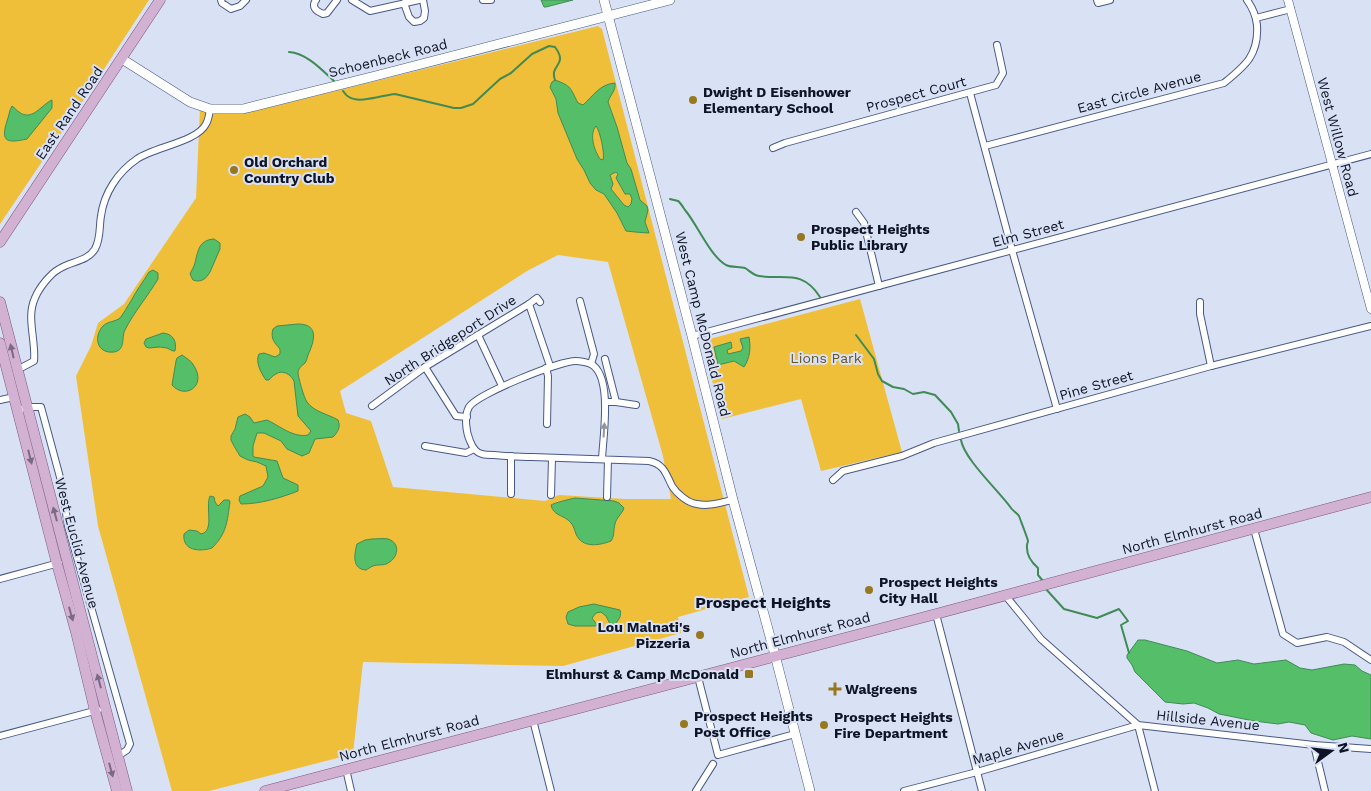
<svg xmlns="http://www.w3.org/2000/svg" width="1371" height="791" viewBox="0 0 1371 791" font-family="'Work Sans',sans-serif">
<rect width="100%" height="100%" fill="#d9e1f5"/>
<g fill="#efbf3a" fill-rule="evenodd">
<path d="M0,0H149L95,83L0,224Z"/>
<path d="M598,26L602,29L749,597L678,617L681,633L563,666L363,662L353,754L209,791H172L98,526L76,376L91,346L98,323L124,304L196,198L200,109L234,114L271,107ZM558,255L608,262L663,456L671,499H625L559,495L545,501L393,487L371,421L346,413L340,391L527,271Z"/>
<path d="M860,299L902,452L821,471L801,399L722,419L702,341Z"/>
</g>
<g fill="#55be69" stroke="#408b55" fill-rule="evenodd">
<path d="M541,0H573L546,7H544Z"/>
<path d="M555,80C572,86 570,88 578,103L583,105C593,96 600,84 615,83C616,91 610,95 608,102L617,127L627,163L631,169L640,200L647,206L648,210L645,222L649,233L635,232L626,231L617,213L604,194L596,190L590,183L584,170L577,159L558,113L556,99L550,87L552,82ZM596,126C600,131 605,153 603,160L600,159C594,150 589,134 596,126ZM616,172L618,174L616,178L625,194H630L632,199L631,204L628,207L624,205L611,189L613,184L610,175Z"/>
<path d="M52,100V108L27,139C8,143 0,143 7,121C9,116 9,111 12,106C15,108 16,110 19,112C32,122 41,105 52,100Z"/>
<path d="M214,239L220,243V249L210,272C206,279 201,283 193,280L190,274C191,271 193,269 194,266C198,254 197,240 214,239Z"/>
<path d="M153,270L158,273V279C148,296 134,312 125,330C121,338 126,350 114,352C97,354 93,337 103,326C108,321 115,322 120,318C124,313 127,307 131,301C136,291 143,282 149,272Z"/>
<path d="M298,324C320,324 314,342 308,355C307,358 307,360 305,363C302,366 299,367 298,372C298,377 304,398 307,402C314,412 328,414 338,420C341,427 338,432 333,437L315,439L309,453L302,456L287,449L281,441L264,433H257L253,446V456L254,457L277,461L283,478L298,485V491C280,498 260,504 241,504L239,500L240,496L263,486L268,477L266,466L257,462L248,460L240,456L234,446L231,440V436L235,429L238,417L245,414L250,417L254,423L267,420C280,426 293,438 308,435L311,431L298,416L294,381C291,375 283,369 276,374C273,375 271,378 269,380H266C261,373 255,362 259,354L264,353L275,357L280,354V349C275,343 270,339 273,329L277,326Z"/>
<path d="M163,333C173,334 177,341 175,351H173L167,348L160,347L149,348L146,347L144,343L146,339Z"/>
<path d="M749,337C751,348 750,358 744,367L734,361L718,365L714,347L731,342L732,348L727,350L728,354L741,351L743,348L740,339Z"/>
<path d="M182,355C186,358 192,361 194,366C207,386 185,400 172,385L176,361L177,358Z"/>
<path d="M210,496L214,497L215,502L218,506L224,500H229L230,502C227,522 227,533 212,548C200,552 182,551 184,534L189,530L197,531L201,534C215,531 205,507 210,496Z"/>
<path d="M575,498L614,501L619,503L624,508C622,514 616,518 615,524C613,531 615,535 611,541C598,546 582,548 576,534C574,528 573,524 568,520C562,515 553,515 551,505C554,503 570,499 575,498Z"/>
<path d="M372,539C377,539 383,538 388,539C401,543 398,558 388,563C384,566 378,564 373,566C370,567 368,569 366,570C352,569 354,555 357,544L365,540Z"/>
<path d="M594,604L620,610C622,615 619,620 615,624H610L606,616L601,612L596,613L592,618L597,625L595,626H575L568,624L566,617L568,612L579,607Z"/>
<path d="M1138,640H1145L1187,651L1217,663L1238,660L1254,664L1286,660L1300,668L1312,670L1344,664L1355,665L1362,671L1371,675V739L1352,736L1333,740L1311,733L1305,725L1289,722L1278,724L1254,721L1219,714L1208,708L1194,703L1183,704L1165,702L1135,672L1132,665L1127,658V655Z"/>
</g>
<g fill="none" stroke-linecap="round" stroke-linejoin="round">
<g stroke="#408b55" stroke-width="2">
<path d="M289,52C307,53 323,71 336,83"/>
<path d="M343,91C345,93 346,96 349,97C359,104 383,95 395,94L454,108H461L473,104L500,79L511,73L532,54L549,46L555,47C569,66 549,64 555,80"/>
<path d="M670,199C673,200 675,200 678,201C680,202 683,207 685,210C697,224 710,256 726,265C732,268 740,266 745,268C750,271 753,275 759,276C785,280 802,269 820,297"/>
<path d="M856,335L874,359L878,374L882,381L893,387L904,389L913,394L924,392L935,395L951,412L958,424L959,431"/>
<path d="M961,440C964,459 999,491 1011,508C1013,511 1017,513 1019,516C1020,519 1028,539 1028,541C1028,542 1027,544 1027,545C1026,555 1031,562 1038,568V575L1043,581"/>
<path d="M1045,588L1064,609L1097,618L1119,609L1128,621L1121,625L1129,653"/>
</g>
<defs>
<g id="minor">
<path d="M221,0L222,3L231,9L240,6L246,0"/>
<path d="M316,0C311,7 316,11 323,14L327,13L337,0"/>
<path d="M352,0L370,11L419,0"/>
<path d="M483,0H491"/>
<path d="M1097,0L1098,3L1110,0"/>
<path d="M404,3L409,17L414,22L420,21L424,18L425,11L423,0"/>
<path d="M1256,18L1291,9"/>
<path d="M970,93L1012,250L1057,409"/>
<path d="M985,146L1224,83C1245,66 1259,55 1257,25C1256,16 1252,7 1247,0"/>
<path d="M773,148L785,143L996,85L1003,73L997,45"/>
<path d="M856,212L864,223L879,286"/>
<path d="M580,301L594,354L591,364"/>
<path d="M1200,302V314L1211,366"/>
<path d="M529,304L550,366"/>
<path d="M478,335L502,386"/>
<path d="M692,336L1371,154"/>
<path d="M605,359L616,402"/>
<path d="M425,367L456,416L467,417"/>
<path d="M546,368L548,376L547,424"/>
<path d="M17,370L34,361C36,340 26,317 35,298C39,288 50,274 59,269C71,261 87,262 95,249C101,238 99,227 101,216C104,193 118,172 137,159C154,147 197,142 206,124C209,119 209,114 210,109"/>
<path d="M0,400L14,397"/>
<path d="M606,402H616L636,405"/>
<path d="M372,406L425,367L529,304L537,298L540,302"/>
<path d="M17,410L30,407H41L61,481L68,526L130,744L127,750L118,756"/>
<path d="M425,446L466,453L474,449"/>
<path d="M511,456V494"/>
<path d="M602,459C603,437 613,376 591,364C588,363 580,361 576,361C559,361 477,394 469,407C464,416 466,432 470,441C472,446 476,453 482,454C486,455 490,455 494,455C506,456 519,457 532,457C571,458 610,460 649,461C664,464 666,474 672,486C677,494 688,503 697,504C709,507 721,502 733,500"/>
<path d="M833,480L843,471L902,456L934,443L1211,366L1371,326"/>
<path d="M551,495L552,458"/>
<path d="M607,497L608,460"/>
<path d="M1254,529L1283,634L1297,643L1327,637L1344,642L1371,660"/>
<path d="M0,579L59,563"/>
<path d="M1005,595L1041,639L1138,725L1314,745L1371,749"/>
<path d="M936,614L982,791"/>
<path d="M698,677L718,755L795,734"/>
<path d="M533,720L551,791"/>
<path d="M0,736L98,710"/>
<path d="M1314,745L1325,791"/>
<path d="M346,769L351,791"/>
<path d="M696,791L713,764"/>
<path d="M904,791L977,772L1138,725L1155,791"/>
</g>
<path id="tertiary" d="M1288,0L1371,309"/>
<g id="secondary">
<path d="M604,0L692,336L733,500L775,655L810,791"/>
<path d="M122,59L190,102L210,109H243L375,76L670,0"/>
</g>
<g id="primary">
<path d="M0,242L160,0"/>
<path d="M0,302L127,791"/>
<path d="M0,343L57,564L76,632L95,711L117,791"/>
<path d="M265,791L936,614L1371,497"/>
</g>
</defs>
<use href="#minor" stroke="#485983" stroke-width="8"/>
<use href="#tertiary" stroke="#485983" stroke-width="9"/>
<use href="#secondary" stroke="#485983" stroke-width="10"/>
<use href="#primary" stroke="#7b5882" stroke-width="11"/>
<use href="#minor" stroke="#fff" stroke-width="6"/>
<use href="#tertiary" stroke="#fff" stroke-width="8"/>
<use href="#secondary" stroke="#fff" stroke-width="9"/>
<use href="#primary" stroke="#d3b1d2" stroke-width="10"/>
</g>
<defs><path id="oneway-solid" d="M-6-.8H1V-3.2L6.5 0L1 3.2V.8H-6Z" transform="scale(1.25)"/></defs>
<g fill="#7a6a84">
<use href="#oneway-solid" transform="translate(12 351) rotate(-103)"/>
<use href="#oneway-solid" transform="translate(30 457) rotate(76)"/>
<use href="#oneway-solid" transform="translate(55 514) rotate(-105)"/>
<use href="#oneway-solid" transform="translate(71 614) rotate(74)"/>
<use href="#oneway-solid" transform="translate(99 681) rotate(-105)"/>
<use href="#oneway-solid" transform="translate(111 770) rotate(75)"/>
</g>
<use fill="#93959d" href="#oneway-solid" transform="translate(604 430) rotate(-86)"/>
<g fill="#97771f" stroke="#d9e1f5" stroke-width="2">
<circle cx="693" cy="100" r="5"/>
<circle cx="234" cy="170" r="5"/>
<circle cx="801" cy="237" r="5"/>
<circle cx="869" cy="590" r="5"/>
<circle cx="700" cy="635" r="5"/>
<rect x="744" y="669" width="10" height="10" rx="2.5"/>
<path d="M832.5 681.5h5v5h5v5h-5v5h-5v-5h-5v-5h5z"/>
<circle cx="684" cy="724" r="5"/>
<circle cx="824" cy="725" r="5"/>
</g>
<g text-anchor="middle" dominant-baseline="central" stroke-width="4" stroke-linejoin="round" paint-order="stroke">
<g font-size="14" fill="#0e1425" stroke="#d9e1f5">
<text transform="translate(388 58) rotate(-14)">Schoenbeck Road</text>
<text transform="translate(1139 92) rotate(-15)">East Circle Avenue</text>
<text transform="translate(916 94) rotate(-15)">Prospect Court</text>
<text transform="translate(69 113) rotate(-56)">East Rand Road</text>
<text transform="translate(1338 137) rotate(75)">West Willow Road</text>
<text transform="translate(1028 233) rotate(-15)">Elm Street</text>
<text transform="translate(703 324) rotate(76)">West Camp McDonald Road</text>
<text transform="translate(450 340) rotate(-33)">North Bridgeport Drive</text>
<text transform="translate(1096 385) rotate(-16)">Pine Street</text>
<text transform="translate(1192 531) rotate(-15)">North Elmhurst Road</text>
<text transform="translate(77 543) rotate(75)">West Euclid Avenue</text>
<text transform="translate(800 635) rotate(-15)">North Elmhurst Road</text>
<text transform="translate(1208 720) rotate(6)">Hillside Avenue</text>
<text transform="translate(409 738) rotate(-15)">North Elmhurst Road</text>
<text transform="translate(1018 747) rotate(-16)">Maple Avenue</text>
</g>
<g font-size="14" font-weight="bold" fill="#0e1425" stroke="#d9e1f5" text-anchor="start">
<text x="703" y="92">Dwight D Eisenhower<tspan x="703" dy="16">Elementary School</tspan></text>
<text x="244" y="162">Old Orchard<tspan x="244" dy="16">Country Club</tspan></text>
<text x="811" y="229">Prospect Heights<tspan x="811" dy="16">Public Library</tspan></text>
<text x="879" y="582">Prospect Heights<tspan x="879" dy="16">City Hall</tspan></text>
<text x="690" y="627" text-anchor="end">Lou Malnati's<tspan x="690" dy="16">Pizzeria</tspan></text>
<text x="739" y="674" text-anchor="end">Elmhurst &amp; Camp McDonald</text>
<text x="845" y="689">Walgreens</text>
<text x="694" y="716">Prospect Heights<tspan x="694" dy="16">Post Office</tspan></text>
<text x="834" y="717">Prospect Heights<tspan x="834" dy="16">Fire Department</tspan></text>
</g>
<g font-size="14" fill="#695521" stroke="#d9e1f5">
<text x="826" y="358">Lions Park</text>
</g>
<g font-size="16" font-weight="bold" fill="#0e1425" stroke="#d9e1f5">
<text x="763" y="602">Prospect Heights</text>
</g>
</g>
<g transform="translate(1331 751) rotate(75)" stroke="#d9e1f5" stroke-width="4" paint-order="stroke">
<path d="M0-4L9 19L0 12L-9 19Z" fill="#0e1425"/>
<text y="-8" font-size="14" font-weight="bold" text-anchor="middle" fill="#0e1425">N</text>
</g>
</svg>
